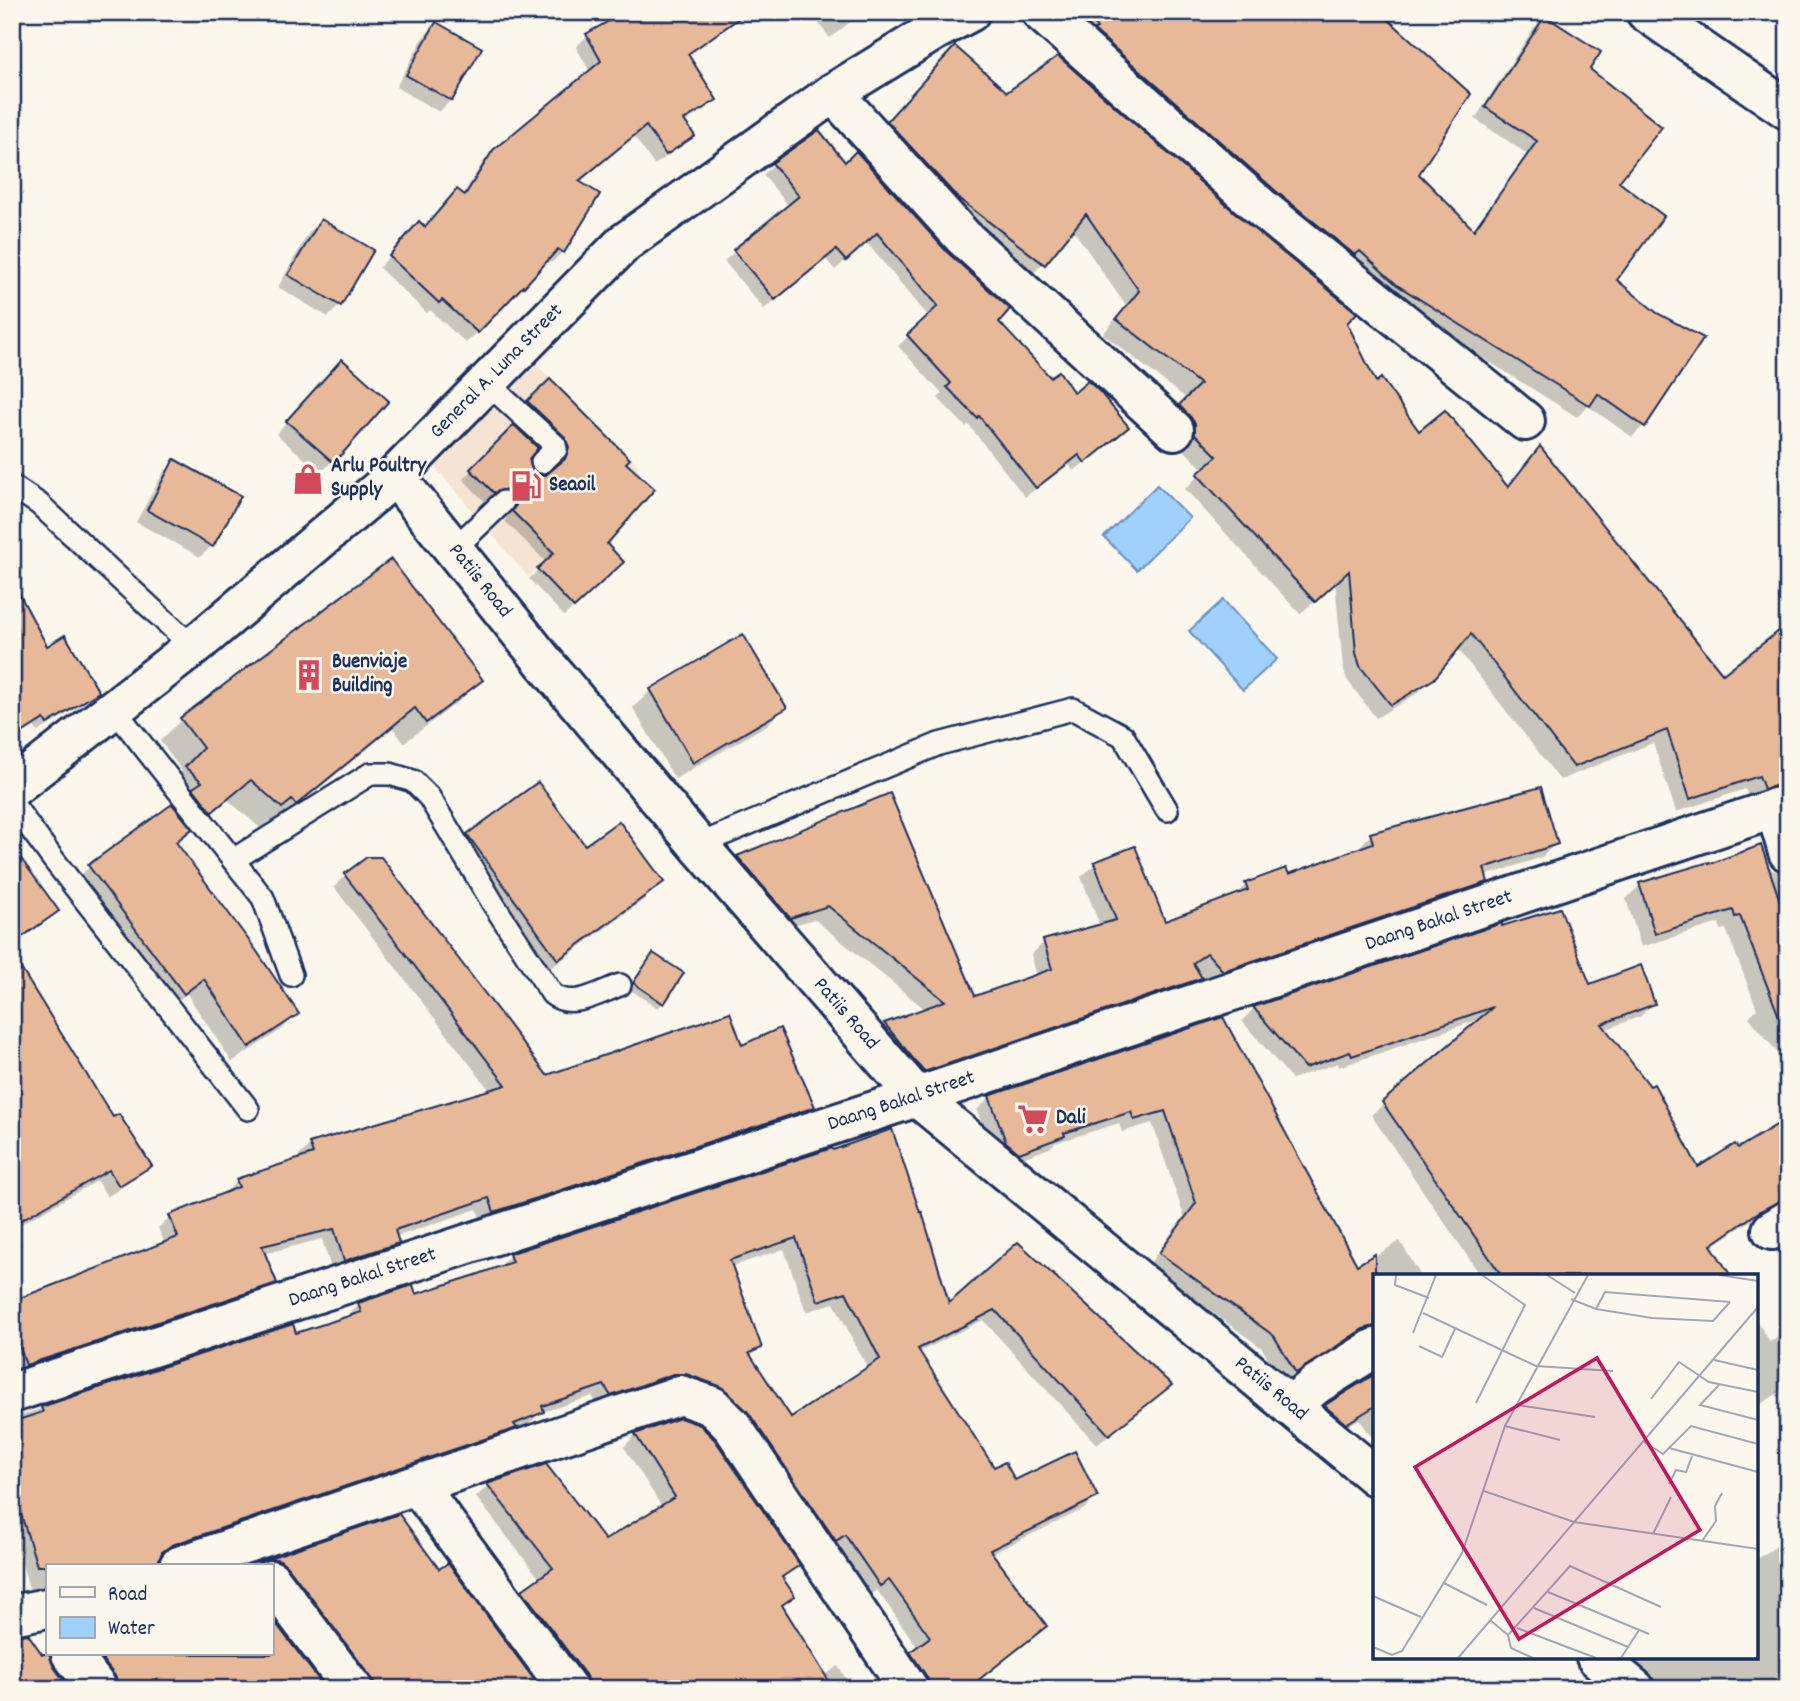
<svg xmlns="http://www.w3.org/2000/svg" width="1800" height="1701" viewBox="0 0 1800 1701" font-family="Dekko,sans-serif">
<rect width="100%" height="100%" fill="#fbf7ec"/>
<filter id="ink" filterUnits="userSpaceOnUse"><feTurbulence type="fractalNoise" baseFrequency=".0143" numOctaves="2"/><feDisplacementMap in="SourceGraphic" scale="14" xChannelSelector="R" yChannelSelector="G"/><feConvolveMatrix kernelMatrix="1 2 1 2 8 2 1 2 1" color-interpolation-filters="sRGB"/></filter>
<g filter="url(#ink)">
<path fill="#f5e4d3" d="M537,365L639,466L528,577L431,462Z"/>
<g fill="#a0d0fc" stroke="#6b90bd" stroke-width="2">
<path d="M1157,485L1190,518L1137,570L1104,537Z"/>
<path d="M1223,600L1277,659L1243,690L1189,631Z"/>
</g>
<g fill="#0003" fill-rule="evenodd">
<path d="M610,12H750L687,56L715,99L703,111L683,123L693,136L681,147L654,165L634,136L578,183L563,252L551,263L546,260L466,343L430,310L427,313L379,268L407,235L424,228L463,195L482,163L495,151L590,72L576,47L587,36L610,22L606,16Z"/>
<path d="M810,12H863L830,38Z"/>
<path d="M1065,12H1378L1417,174L1472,230L1527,154L1475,119L1533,29L1544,17L1587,70L1616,182L1615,280L1643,426L1632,437L1588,406L1577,417L1385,296Z"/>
<path d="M436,24L451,100L439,112L396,87L424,36Z"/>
<path d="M941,62L1007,94L1345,323L1375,384L1419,433L1507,488L1540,449L1722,676L1788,626V801L1750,802L1745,789L1676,812L1653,743L1560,780L1457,648L1418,693L1376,718L1347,680L1343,667L1335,583L1300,614L1185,489L1204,470L1182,448L1181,437L1166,420L1187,399L1103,334L1126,306L1072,228L1030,278L875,136Z"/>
<path d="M844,164L1050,379L1127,427L1074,471L1068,464L1025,497L968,424L966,427L938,398L942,394L898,346L929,317L866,242L835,270L825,258L764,309L724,261L789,206L763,175L773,165Z"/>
<path d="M321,221L340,305L328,317L278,287L309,232Z"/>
<path d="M330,373L387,401L321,473L276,434Z"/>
<path d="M550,381L623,463L605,544L613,571L564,616L529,579L546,562L505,521L508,515L505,502L497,497L484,501L463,479L514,428L531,473L538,476H546L557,467L561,456L519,411Z"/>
<path d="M175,462L212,546L200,557L136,522L163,473Z"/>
<path d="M391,562L481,680L459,701L404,743L393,728L274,825L270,820L260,828L228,800L190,832L188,830L175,844L297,1014L281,1030L232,1062L187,994L167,1008L73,883L89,867L181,803L165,789L182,771L160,741L181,720Z"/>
<path d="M12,594L46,648L97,692L88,701L38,732L34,727L12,741Z"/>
<path d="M743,636L785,707L767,725L675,779L633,708L651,690Z"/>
<path d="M537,785L585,848L662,882L645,899L540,976L451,853L468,836Z"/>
<path d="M889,795L975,998L1037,976L1031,955L1044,942L1100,926L1081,877L1095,864L1134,848L1164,923L1234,897L1246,885L1288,877L1358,850V848L1371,835L1556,843L1542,857L1485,876L1486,881L1473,895L1209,983L1197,969L1200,978L1187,991L910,1084L872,1038L885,1025L926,1010L814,919L777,930L725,871L738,858Z"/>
<path d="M1762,847L1765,859L1772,870L1788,875V915L1778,918L1788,939V1066L1749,1017L1757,1009L1726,929L1721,930L1719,923L1641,947L1626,899L1640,885L1708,866Z"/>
<path d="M346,875L546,1077L741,1047L813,1107L801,1119L482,1223L477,1209L395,1237L397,1243L385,1255L332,1272L322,1239L263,1254L275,1283L263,1295L12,1377V1303L165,1244L158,1228L170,1217L225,1193L237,1181L299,1160L298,1157L310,1145L491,1092L334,887Z"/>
<path d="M12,881L56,910L45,922L12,945Z"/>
<path d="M653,955L663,1003L658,1008L629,989Z"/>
<path d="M12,957L113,1120L150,1166L138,1177L107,1197L97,1181L14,1228L22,1244L12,1254Z"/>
<path d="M1589,986L1653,1003L1641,1016L1604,1030L1697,1170L1737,1150L1788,1120V1200L1762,1213L1711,1247L1729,1276H1481L1371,1115L1483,1018L1339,1067L1338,1063L1292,1079L1242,1021L1254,1008Z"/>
<path d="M1222,1019L1356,1268L1400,1241L1421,1276H1375V1343L1361,1338L1349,1341L1283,1384L1262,1348L1148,1266L1184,1216L1152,1123L1122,1132L1119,1123L1055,1143L1050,1148L1005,1164L994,1155L977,1110L990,1097Z"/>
<path d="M831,1150L948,1306L1018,1245L1170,1386L1097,1445L983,1320L918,1353L994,1469L1014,1482L1096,1497L1084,1509L991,1554L1045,1626L968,1689H916L900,1665L918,1648L877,1590L867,1596L708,1397L598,1406L592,1396L540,1413L530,1423L511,1431L503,1439L158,1557L156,1566H47V1596L32,1598L12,1530V1416H19L292,1326L295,1335L347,1318L359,1304L414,1296L498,1269L510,1255ZM784,1249L806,1312L834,1303L868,1369L790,1420L750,1357L760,1347L730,1267Z"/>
<path d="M1756,1319L1770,1342L1788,1330V1387L1756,1407Z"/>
<path d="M1375,1376V1442L1359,1419L1333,1435L1314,1419L1327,1407Z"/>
<path d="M680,1420L797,1565L781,1580L793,1595L781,1607L824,1676L838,1666L853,1689H575L511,1603L540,1579L476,1497L488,1486L545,1466L605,1543L662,1507L624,1447L635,1435Z"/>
<path d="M398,1516L438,1571L538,1689H360L264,1566L270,1560Z"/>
<path d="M1788,1538V1689H1661L1653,1675L1643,1682L1627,1657H1756V1560Z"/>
<path d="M271,1620L323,1689H104L88,1654H271Z"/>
<path d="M875,1680L880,1689H863Z"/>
</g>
<g fill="#e8b999" stroke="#1b2f5e" stroke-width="2" fill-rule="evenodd">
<path d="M625,12H748L688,54L717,100L684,120L695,136L666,155L646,126L579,181L600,194L564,253L558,249L524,287L523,286L478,333L442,300L439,303L389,256L419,221L425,227L457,189L465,195L493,150L601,61L586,34Z"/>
<path d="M1085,12H1380L1471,94L1419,174L1474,230L1537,141L1485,107L1545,16L1601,52L1590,69L1662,127L1619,182L1664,216L1617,280L1657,313L1704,338L1645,427L1598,394L1590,406L1397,285L1360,251L1355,255L1277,192L1094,30L1097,28Z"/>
<path d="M436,22L482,48L452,101L406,75Z"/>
<path d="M955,46L1007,92L1058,56L1249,225L1357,313L1347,323L1376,382L1381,378L1419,431L1445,410L1508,487L1540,446L1723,674L1788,624V783L1764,789L1759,776L1690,799L1667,730L1574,767L1471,634L1434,679L1391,705L1360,666L1356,653L1349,571L1315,602L1197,474L1217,456L1195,434V423L1179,405L1200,384L1116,319L1139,291L1086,214L1045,265L958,198L887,121Z"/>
<path d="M819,130L845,162L856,151L947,252L1010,309L999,322L1050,377L1059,371L1074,393L1088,381L1100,392L1129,427L1085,463L1079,455L1036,488L979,416L977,418L947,387L951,383L907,335L938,306L877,233L846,261L836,250L775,300L733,250L799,196L772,163Z"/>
<path d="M321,219L374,250L341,306L288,275Z"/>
<path d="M342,359L389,401L334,463L286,421Z"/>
<path d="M550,379L630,459L626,463L655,489L607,544L624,562L574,608L537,569L554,553L512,511L516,505L513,493L506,489L494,493L470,469L514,425L538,448L529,459L533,471L539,475H546L565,459L569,447L564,436L527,401Z"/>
<path d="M174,459L241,496L213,547L147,510Z"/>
<path d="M391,559L483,680L426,723L415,708L296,805L292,800L282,808L251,780L212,812L193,788L202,782L185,767L203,748L180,718Z"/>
<path d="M12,580L47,646L65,635L99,692L47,724L44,719L12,739Z"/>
<path d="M743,634L787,708L693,763L650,689Z"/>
<path d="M538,782L585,845L619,821L664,882L558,960L467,834Z"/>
<path d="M1541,787L1558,844L1484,868L1488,882L1223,971L1207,953L1193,963L1202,978L924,1072L884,1023L945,1001L828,906L790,918L737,856L890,793L975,996L1052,969L1043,940L1116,920L1094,862L1135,846L1165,921L1248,890L1245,883L1286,868L1289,874L1373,843L1370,833Z"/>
<path d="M172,804L192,829L176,842L256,950L299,1014L249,1047L204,979L184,994L88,865Z"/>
<path d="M1761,845L1788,925V1031L1785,1032L1740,916L1735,917L1733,910L1655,934L1639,883L1709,862V864Z"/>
<path d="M12,846L59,911L12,944Z"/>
<path d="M367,857H381L547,1075L730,1012L742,1045L780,1028L815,1107L494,1212L489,1198L395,1230L399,1243L344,1261L334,1229L262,1246L277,1283L26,1365L12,1324V1301L178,1237L169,1215L239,1187L236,1179L313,1154L309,1143L506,1085L344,874Z"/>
<path d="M1560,908L1590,984L1641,965L1655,1004L1602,1024L1650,1086L1654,1084L1698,1167L1735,1144L1738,1148L1788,1118V1197L1760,1211L1711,1245L1731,1276H1502L1382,1102L1493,1007L1352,1056L1350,1052L1305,1068L1253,1007L1502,923V926Z"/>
<path d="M653,953L684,973L664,1004L633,983Z"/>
<path d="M12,954L113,1117L119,1114L152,1166L119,1186L109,1170L12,1225Z"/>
<path d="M1223,1017L1357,1265L1375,1254V1326L1363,1329L1296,1373L1274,1336L1159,1253L1196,1203L1165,1111L1134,1120L1131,1112L1064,1133L1065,1136L1019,1153L1006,1142L989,1096Z"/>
<path d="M892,1129L920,1212H922L949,1303L1018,1242L1172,1385L1109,1435L995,1310L918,1349L994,1467L1005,1462L1015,1480L1075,1451L1098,1497L990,1550L1047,1626L967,1689H931L927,1677L910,1652L930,1637L889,1580L880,1586L845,1535L836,1541L747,1411L720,1386L686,1374H673L611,1396L604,1385L542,1406L544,1412L514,1424L517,1428L172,1545L162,1552L158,1566H37L12,1485V1422L43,1412L41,1407L293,1324L296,1333L361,1312L358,1303L413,1285L416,1294L476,1275L512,1262L509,1254L832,1148L833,1150ZM796,1238L818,1301L846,1292L880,1359L791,1417L749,1353L762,1348L730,1260Z"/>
<path d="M1375,1374V1406L1346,1424L1327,1408L1325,1405L1330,1402Z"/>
<path d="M680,1418L700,1425L715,1440L800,1565L782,1577L795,1596L782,1605L834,1689H589L586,1676L522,1590L553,1568L487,1484L546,1464L605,1540L675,1497L635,1434Z"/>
<path d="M399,1514L439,1569L448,1563L541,1689H380L288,1567L280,1560L269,1558Z"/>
<path d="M271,1617L322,1684L316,1689H119L115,1676L98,1654H271Z"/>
<path d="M28,1634L42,1654H50L54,1667L70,1689H12V1636Z"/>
</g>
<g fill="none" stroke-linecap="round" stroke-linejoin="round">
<defs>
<g id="service">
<path d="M488,384L555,445L556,449L542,462"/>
<path d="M12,486L39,504L193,647"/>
<path d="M454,549L503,502"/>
<path d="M114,709L263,898L291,975"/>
<path d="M12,803L53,859L248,1109"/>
<path d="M698,845L939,744L1073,709L1123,736L1167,810"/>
<path d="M233,860L370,774H390L413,781L429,797L494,905L552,994C572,1010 598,993 620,985"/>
</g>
<g id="minor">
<path d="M1041,12L1263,209L1525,421"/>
<path d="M1646,12L1788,110"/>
<path d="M833,93L963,237L1174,430"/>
<path d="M1775,808L1788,852"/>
<path d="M1772,1230L1788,1220"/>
<path d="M1290,1406L1317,1384L1375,1348"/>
<path d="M418,1486L568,1689"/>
<path d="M179,1566L680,1395L712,1406L732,1426L909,1689"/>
<path d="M271,1580L353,1689"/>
<path d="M12,1615L47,1608"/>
<path d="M71,1654L98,1689"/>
</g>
<g id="tertiary">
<path id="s1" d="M395,476L543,661L698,845L917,1097L1375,1476"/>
<path id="s2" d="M12,1393L917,1097L1788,804"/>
<path d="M1596,1657L1635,1689"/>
</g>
<g id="primary">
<path id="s3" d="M12,788L193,647L395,476L624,243L833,93L934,31L970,12"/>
</g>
</defs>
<use href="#service" stroke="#1b2f5e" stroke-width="26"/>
<use href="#minor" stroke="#1b2f5e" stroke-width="44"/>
<use href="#tertiary" stroke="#1b2f5e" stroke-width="44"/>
<use href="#primary" stroke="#1b2f5e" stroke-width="44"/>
<use href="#service" stroke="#fbf7ec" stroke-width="21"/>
<use href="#minor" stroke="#fbf7ec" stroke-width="38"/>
<use href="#tertiary" stroke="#fbf7ec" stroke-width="38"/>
<use href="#primary" stroke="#fbf7ec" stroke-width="38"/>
</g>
</g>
<defs>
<symbol id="shop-bare" viewBox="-9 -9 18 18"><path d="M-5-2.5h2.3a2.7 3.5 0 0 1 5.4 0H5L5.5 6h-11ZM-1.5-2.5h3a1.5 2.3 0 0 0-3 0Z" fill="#d1495b" stroke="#fbf7ec" stroke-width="2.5" paint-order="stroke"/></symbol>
<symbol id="fuel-bare" viewBox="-9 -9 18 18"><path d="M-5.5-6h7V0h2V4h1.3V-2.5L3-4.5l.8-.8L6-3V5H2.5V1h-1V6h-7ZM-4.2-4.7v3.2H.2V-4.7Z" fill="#d1495b" stroke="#fbf7ec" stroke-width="2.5" paint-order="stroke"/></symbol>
<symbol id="building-bare" viewBox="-9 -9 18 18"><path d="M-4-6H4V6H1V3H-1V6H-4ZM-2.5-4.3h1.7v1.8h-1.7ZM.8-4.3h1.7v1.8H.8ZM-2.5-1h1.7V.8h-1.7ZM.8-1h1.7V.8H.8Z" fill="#d1495b" stroke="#fbf7ec" stroke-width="2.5" paint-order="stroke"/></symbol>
<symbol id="supermarket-bare" viewBox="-9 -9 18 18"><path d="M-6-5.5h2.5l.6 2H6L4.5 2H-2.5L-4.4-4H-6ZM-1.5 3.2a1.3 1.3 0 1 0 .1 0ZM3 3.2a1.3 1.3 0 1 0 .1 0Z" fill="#d1495b" stroke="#fbf7ec" stroke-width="2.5" paint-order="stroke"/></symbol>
</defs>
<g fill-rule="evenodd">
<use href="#shop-bare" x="286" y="457" width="44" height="44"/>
<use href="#fuel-bare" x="504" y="464" width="44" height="44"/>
<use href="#building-bare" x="287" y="653" width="44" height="44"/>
<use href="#supermarket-bare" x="1011" y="1097" width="44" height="44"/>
</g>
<g text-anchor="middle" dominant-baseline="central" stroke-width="5" stroke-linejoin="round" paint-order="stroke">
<g font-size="21" fill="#1b2f5e" stroke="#fbf7ec">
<text stroke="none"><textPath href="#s3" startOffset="640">General A. Luna Street</textPath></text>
<text stroke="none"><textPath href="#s1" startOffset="135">Patiis Road</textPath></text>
<text stroke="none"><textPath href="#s2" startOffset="1503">Daang Bakal Street</textPath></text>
<text stroke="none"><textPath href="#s1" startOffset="702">Patiis Road</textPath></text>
<text stroke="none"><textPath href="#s2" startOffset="936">Daang Bakal Street</textPath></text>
<text stroke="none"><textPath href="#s2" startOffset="369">Daang Bakal Street</textPath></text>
<text stroke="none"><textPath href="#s1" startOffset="1270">Patiis Road</textPath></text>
</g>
<g font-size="21" font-weight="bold" fill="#1b2f5e" stroke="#fbf7ec" text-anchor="start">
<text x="331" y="467">Arlu Poultry<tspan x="331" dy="24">Supply</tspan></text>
<text x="549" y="486">Seaoil</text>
<text x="332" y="663">Buenviaje<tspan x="332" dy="24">Building</tspan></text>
<text x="1056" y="1119">Dali</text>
</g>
</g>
<g transform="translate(1373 1274)">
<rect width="385" height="385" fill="#fbf7ec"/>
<path fill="none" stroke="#a1a7b3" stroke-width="2" d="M23,1L22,11L56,24M174,1L202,19M346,1L385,7M198,25L223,35L279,44L340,47L357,28M223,35L232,18L357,28M50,39L163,92L240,97M40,59L63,1M46,72L69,83L82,55M341,86L385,96M346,111L327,131L385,146M278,125L306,88L336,108L385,118M103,129L152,31L109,1M144,131L222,143M132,152L187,166M270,167L290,180L318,152L385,170M296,174L385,198M296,210L303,196L313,198L319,182M111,217L201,248L385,275M280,260L298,223M329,267L343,247L342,232L349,219M71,309L114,331M175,318L276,360M0,322L48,343M161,334L255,373M117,346L135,361L138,374L160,384M144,354L223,384M135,361L197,292L288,333M0,373L19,381L29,377L89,279L132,152L215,1M85,384L385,33M248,384L266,356"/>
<path fill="#c2185b" fill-opacity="0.15" stroke="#c2185b" stroke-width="3.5" d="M224,84L327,256L146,365L42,193Z"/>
<rect width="385" height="385" fill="none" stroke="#1b2f5e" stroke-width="3.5"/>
</g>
<rect width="1800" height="1701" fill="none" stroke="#fbf7ec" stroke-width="42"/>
<rect x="21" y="21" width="1758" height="1659" fill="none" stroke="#1b2f5e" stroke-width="2.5" filter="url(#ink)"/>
<rect x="46" y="1564" width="228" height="91" fill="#fbf7ec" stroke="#a1a7b3" stroke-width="2"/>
<rect x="60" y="1587" width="35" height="10" fill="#fbf7ec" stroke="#a1a7b3" stroke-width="2"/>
<text x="108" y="1600" font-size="21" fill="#1b2f5e">Road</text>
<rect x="60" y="1617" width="35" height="21" fill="#a0d0fc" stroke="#a1a7b3" stroke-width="2"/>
<text x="108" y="1634" font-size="21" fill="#1b2f5e">Water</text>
</svg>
